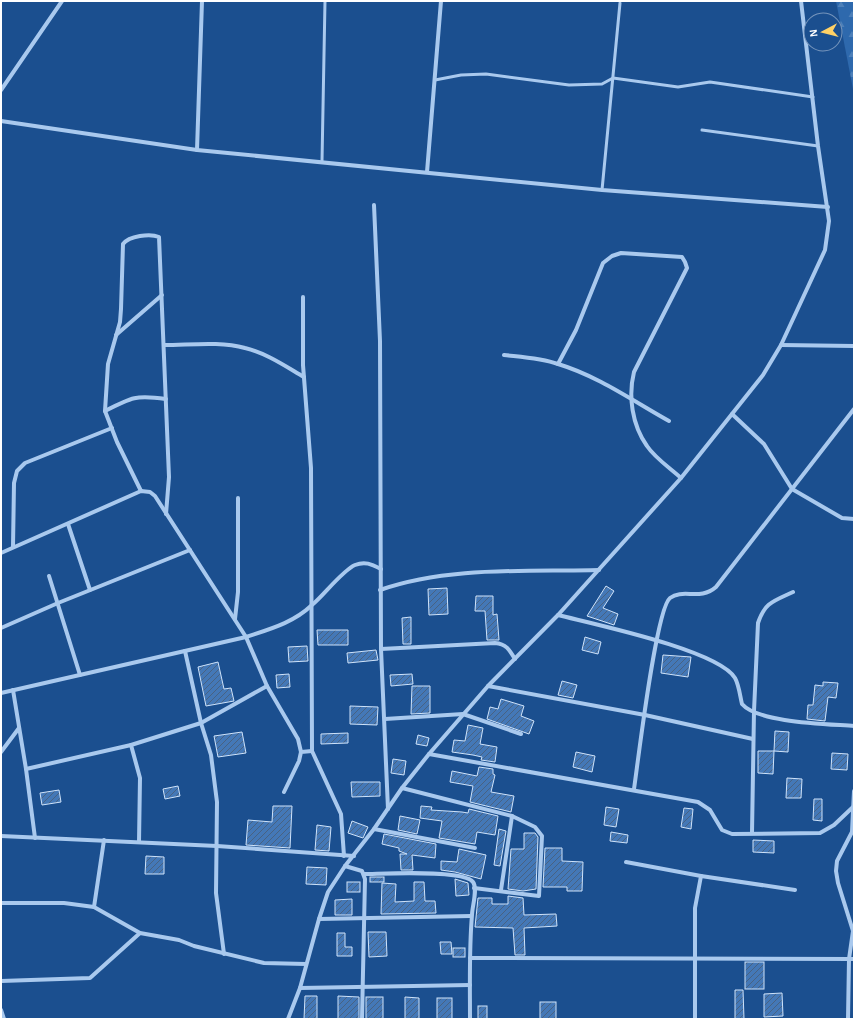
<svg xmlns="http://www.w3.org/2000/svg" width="855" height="1020" viewBox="0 0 855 1020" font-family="'Alegreya Sans',sans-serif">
<defs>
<pattern id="forest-firs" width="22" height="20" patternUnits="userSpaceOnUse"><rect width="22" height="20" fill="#2e69ad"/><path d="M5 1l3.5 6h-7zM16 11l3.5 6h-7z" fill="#4d80b9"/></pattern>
<pattern id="building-hatch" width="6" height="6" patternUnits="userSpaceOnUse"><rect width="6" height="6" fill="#4478b7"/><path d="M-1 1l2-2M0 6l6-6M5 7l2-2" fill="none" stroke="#486282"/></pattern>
</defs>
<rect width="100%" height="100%" fill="#1b4f8f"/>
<path fill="url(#forest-firs)" d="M836,1H854V94Z"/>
<g fill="url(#building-hatch)" stroke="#cfe3fa">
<path d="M606,586L614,591L603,608L618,614L614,625L587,616Z"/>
<path d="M447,588L448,614L429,615L428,589Z"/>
<path d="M476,596H493V615L497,614L499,640H487L485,611H475Z"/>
<path d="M411,617V644H403L402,618Z"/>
<path d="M317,630H348V645H318Z"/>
<path d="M585,637L601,642L598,654L582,650Z"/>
<path d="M307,646L308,661L289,662L288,647Z"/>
<path d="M376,650L378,660L348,663L347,653Z"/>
<path d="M663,655L691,657L688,677L661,673Z"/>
<path d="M218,662L224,689L231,688L234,701L206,706L198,667Z"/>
<path d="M289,674L290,687L277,688L276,675Z"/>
<path d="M412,674L413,684L391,686L390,675Z"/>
<path d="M562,681L577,685L573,698L558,695Z"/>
<path d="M823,682L838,683L836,698L828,697L825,721L807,719L808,705H813L815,685L823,686Z"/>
<path d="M412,686H430V713L411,714Z"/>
<path d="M501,699L524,706L521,716L534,721L529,734L487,719L490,707L498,709Z"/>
<path d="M350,706L378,707L377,725L350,724Z"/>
<path d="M468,725L483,728L480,744L497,747L495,762L481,760L482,757L473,755L452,752L454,740L465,741Z"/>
<path d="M775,731L789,732L788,752L774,751Z"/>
<path d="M242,732L246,753L218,757L214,736Z"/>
<path d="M348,733V743L321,744V734Z"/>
<path d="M418,735L429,738L427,746L416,744Z"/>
<path d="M758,751H774L773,774L758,773Z"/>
<path d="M576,752L595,756L592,772L573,767Z"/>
<path d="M832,753L848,754L847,770L831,769Z"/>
<path d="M393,759L406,761L404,775L391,773Z"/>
<path d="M479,767L493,769V774L495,775L491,792L514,796L511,812L470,802L473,786L450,782L452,771L477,776Z"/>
<path d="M787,778L802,779L801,798H786Z"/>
<path d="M351,782H380V796L352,797Z"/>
<path d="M178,786L180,796L165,799L163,789Z"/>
<path d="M59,790L61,802L42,805L40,793Z"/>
<path d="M814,799H822V821L813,820Z"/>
<path d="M273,806H292L290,848L246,845L248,820L272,822Z"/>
<path d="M421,806L432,807L431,810L462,812L468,813L469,809L498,816L495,835L477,832L475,844L439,838L442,821L420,818Z"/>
<path d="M606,807L619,809L616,827L604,825Z"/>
<path d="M684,808L693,809L691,829L681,827Z"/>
<path d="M400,816L420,820L417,834L398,830Z"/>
<path d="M352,821L368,827L363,838L348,833Z"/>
<path d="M317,825L331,827L329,851L315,850Z"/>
<path d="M499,829L506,831L500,866L494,865Z"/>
<path d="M611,832L628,835L627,843L610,841Z"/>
<path d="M524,833H535L538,837L536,889L523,891L508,889L511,849H524Z"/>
<path d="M384,834L436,844L435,858L412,855L413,870H401L400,854H407L399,851V848L382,844Z"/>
<path d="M753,840L774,841V853L753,852Z"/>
<path d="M545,848H562V861L583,862L582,891H567V887H543Z"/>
<path d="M459,849L486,855L481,879L455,872L441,870V861L457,862Z"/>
<path d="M146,856L164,857V874H145Z"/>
<path d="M307,867L327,868L326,885L306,884Z"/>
<rect x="370" y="877" width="14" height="5"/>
<path d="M455,879L468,883L469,895L456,896Z"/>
<rect x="347" y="882" width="13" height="10"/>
<path d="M414,882H424L425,901H435L436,913L381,914L382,883L396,884L395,902L414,901Z"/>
<path d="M508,896L523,898L524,915L556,914L557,926L524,928L525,955H515L513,928L475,927L478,898H492V904H508Z"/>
<path d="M352,899V915H335V900Z"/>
<path d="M368,932H386L387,956L369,957Z"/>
<path d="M337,933H345V947H352V956H337Z"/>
<path d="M440,942H451L452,954H441Z"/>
<rect x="453" y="948" width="12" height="9"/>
<rect x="745" y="962" width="19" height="27"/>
<path d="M735,990H743L744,1019H735Z"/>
<path d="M782,993L783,1016L764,1017V994Z"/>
<path d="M305,996H317V1019H304Z"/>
<path d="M338,996L359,997V1019H338Z"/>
<rect x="366" y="997" width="17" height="22"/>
<path d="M405,997L419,998V1019H405Z"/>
<rect x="437" y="998" width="15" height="21"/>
<rect x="540" y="1002" width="16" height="17"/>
<rect x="478" y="1006" width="9" height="13"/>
</g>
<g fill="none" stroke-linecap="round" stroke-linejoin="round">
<g stroke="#a9c9ee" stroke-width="3">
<path d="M435,80L461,75L486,74L569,85L602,84L613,78L678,87L710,82L813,97"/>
<path d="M702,130L818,146"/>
<path d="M322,161L325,1"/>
<path d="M602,190L620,3"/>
</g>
<g stroke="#a9c9ee" stroke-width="4">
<path d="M1,90L62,1"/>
<path d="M1,121L197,150L602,190L828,207"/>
<path d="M197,150L202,1"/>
<path d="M427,172L441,1"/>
<path d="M374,205L380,341L381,649L388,809"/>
<path d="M303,297V365L311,468L312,751L341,814L344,856"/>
<path d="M116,335L162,295"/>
<path d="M164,345C190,345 220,341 245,348C266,353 285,366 304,377"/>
<path d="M781,345L854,346"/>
<path d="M504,355C522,357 541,358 558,364C598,376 633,401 669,421"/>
<path d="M558,364L576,330L603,263L612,256L621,253L682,257L685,262L687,268L634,372C628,396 632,425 647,446C655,458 670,468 681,478"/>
<path d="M105,411C132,397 136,395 166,399"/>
<path d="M732,414L764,444L792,489L842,518L854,519"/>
<path d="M141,491L117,442L105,411L108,364L120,322L121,309L123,244C129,236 150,233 159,237L169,477L166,514"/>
<path d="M68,524L90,590"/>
<path d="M13,547L14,483L17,471L25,463L112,428"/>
<path d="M1,553L141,491L150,492L155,496L246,637L267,686L298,739L301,752"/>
<path d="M49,576L80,675"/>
<path d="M380,590C449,566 527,572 599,570"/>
<path d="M558,615C593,624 718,650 735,678C739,685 740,696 742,704C758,723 829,724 854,726"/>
<path d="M235,619L238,592V498"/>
<path d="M1,628L58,603L190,550"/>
<path d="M381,649L495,643C506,644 509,649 515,659"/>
<path d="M185,651L201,723L211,755L217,802L216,893L224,954"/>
<path d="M488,686L645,715L753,739"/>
<path d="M13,690L26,769"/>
<path d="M1,693L246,637C270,629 293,623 312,605C323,596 343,570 355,565C365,561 371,564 381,569"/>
<path d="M385,719L463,714L521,734"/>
<path d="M1,752L19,728"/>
<path d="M429,754L698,802L710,810L722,830L732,834L820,833L834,825L853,807"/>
<path d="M402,788L512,816"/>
<path d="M634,789C638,762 656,609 670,598C683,588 700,601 716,587L854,409"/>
<path d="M284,792L299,761L301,752L312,751"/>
<path d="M374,829L475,848"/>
<path d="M752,833L754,711L758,623C765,602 774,601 793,592"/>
<path d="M1,836L217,846L354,856"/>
<path d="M35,838L26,769L131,745"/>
<path d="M139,842L140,778L131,745L201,723L267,686"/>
<path d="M626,862L701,876L695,908V1019"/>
<path d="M345,866L362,871L365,879L362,1019"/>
<path d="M364,874C381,874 464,869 473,882C478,889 472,907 472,915C469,949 470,985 470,1019"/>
<path d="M701,876L795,890"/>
<path d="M474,888L539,896L542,836L535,827L512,816L501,890"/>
<path d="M1,903H64L94,907L140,933L179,940L194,946L264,963L306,964"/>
<path d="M94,907L104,840"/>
<path d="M319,919L471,916"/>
<path d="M470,958L854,959"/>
<path d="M1,981L90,978L140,933"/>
<path d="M300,988L470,985"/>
<path d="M1,1010L4,1019"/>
<path d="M288,1019L300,988L319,919L328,892L345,866L374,829L402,788L429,754L488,686L558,615L681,478L763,375L781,345L825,250L829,221L818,146L801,1"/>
<path d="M848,1019L849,959L853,931L838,883L836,871L837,861L852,832L854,791"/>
</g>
</g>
<rect width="855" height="1020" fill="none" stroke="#ffffff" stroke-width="4"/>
<g transform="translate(823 32) rotate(263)"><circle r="19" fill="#1b4f8f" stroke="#7695bc"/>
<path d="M0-3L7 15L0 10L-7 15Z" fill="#ffd166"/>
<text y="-6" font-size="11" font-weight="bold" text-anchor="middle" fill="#ffffff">N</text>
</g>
</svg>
